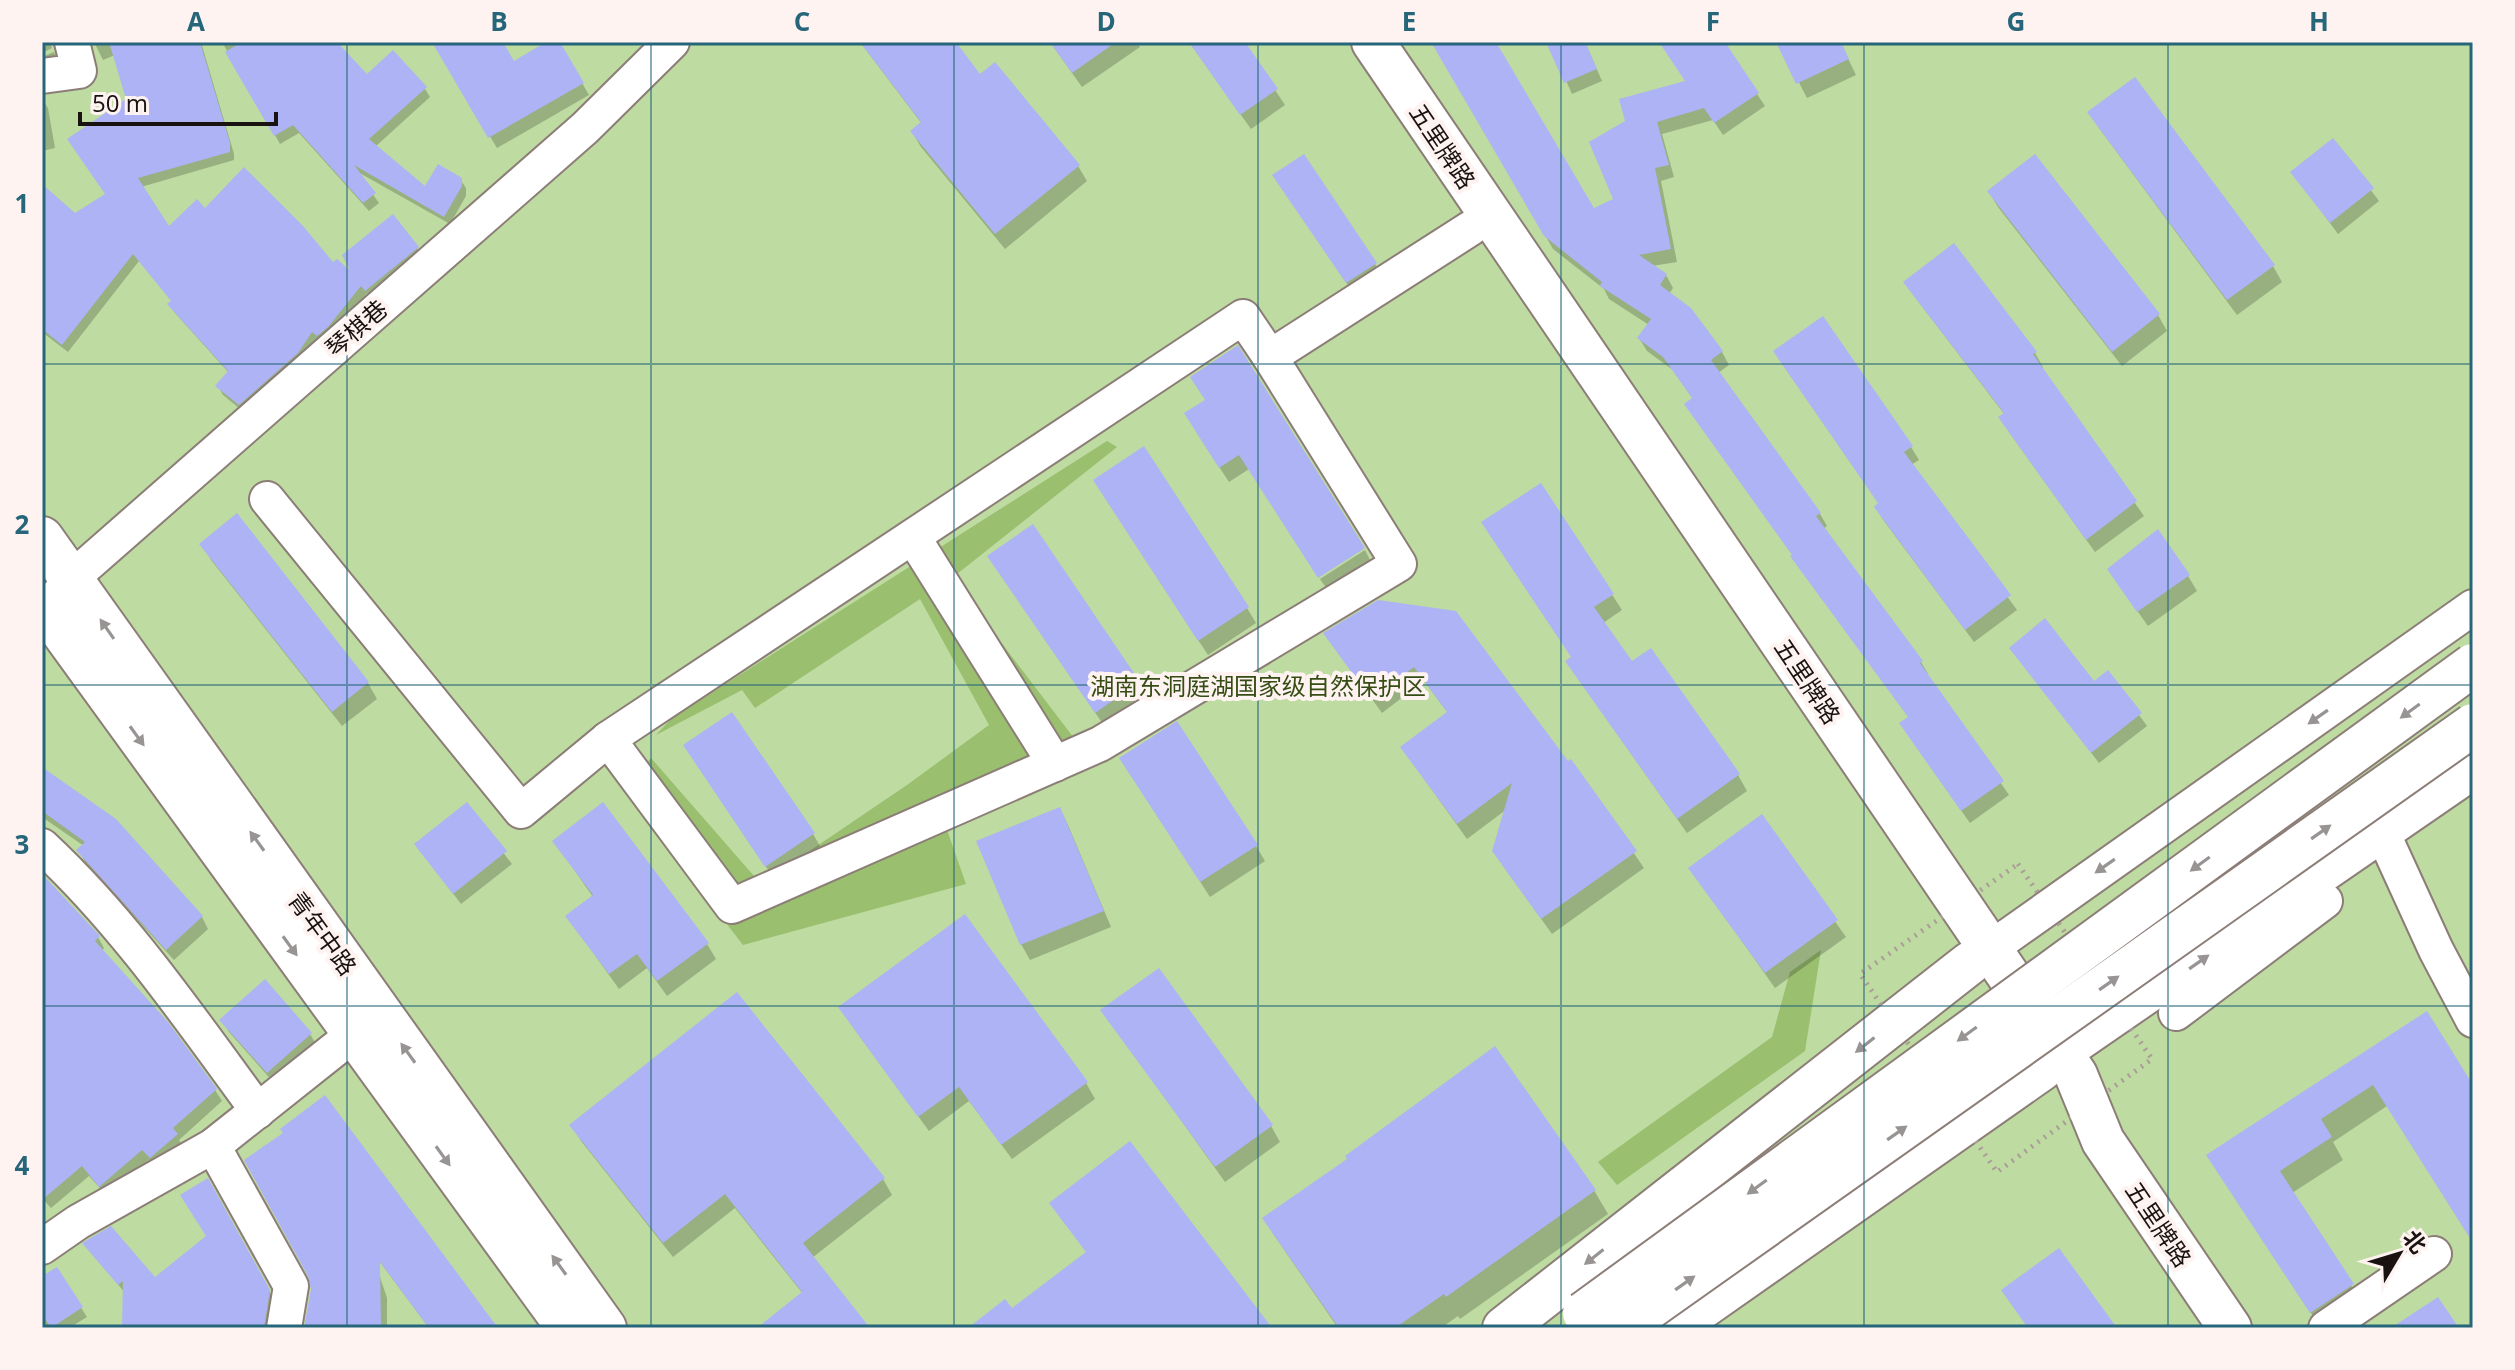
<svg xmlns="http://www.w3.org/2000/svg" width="2515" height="1370" viewBox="0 0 2515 1370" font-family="'Open Sans','Noto Sans SC',sans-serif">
<rect width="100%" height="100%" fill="#f6e4de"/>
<rect fill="#bedba1" x="42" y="42" width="2431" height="1286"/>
<g fill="#99bf6f">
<path d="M1107,441L1117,447L952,578L1080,746L947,830L966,884L743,945L623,790L651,758L761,884L907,785L989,725L920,599L755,708L742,690L656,735L672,718Z"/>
<path d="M1821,950L1805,1051L1617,1185L1598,1162L1772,1037L1790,972Z"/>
</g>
<g fill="#0003">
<path d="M42,42H49L52,48L42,53Z"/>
<path d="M94,42H201L234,154V160L141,187L168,229L205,211L348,272L417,248L422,257L371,298L367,293L332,336L323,344L318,339L302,362L245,413L223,395L218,386L229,373L175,313L170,304L173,302L139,261L68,352L42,332V186L75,215L107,195L128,100L115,55L103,60Z"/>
<path d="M222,42H335L367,77L393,53L425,89L430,97L375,147L425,189L460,179L466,188V196L450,224L356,171L379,203L369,211L299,133L280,144Z"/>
<path d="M433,42H501L514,63L550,42H558L589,95L497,148Z"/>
<path d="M860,42H953L979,77L1078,166L1087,181L1005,249L921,147L912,132L922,124Z"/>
<path d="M1050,42H1137L1140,47L1082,87Z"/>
<path d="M1189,42H1243L1285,105L1251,129Z"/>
<path d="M1433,42H1494L1593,211L1615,200L1591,143L1688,82L1660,42H1722L1765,106L1723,135L1713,120L1662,134L1674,177L1661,181L1677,262L1652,266L1666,275L1673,288L1669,294L1690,309L1722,352L1729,365L1718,373L1820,514L1827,526L1823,529L1921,662L1928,674L1927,676L2009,795L1970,823L1909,736V718L1794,556L1693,399L1673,370L1647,351L1639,338L1649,325L1609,299L1604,289L1553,249Z"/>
<path d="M1549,42H1585L1602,81L1572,94Z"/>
<path d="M1778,42H1840L1856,75L1807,98Z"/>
<path d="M54,52L58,62L42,69V57Z"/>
<path d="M42,99L48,108L55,148L42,151Z"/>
<path d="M2090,113L2273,266L2282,282L2237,315L2099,128Z"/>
<path d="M2333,140L2379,201L2338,234L2293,173Z"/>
<path d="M1282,187L1375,264L1382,275L1354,294Z"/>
<path d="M1989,192L2158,315L2167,331L2122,366L1998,207Z"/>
<path d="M1906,282L2035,353L2043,367L2041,369L2144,516L2095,552L2009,432L2005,415L1914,296Z"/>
<path d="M1783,365L1911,447L1919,460L1911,465L2017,610L1974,642L1884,521L1876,508L1880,505Z"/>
<path d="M1208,410L1249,469L1229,482L1195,430Z"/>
<path d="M1541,485L1622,610L1603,623L1632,664L1738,775L1747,791L1687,833L1577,677Z"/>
<path d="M1104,496L1247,608L1256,623L1208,655Z"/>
<path d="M237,516L368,683L377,699L342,726L211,560L202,544Z"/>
<path d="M1033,527L1148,699L1105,727L999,572Z"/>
<path d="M1365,550L1372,564L1329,592L1320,579Z"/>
<path d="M2188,576L2197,591L2148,626L2119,585Z"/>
<path d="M1378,602L1568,763L1571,761L1644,868L1552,934L1504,867L1507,809L1467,839L1402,748L1448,713L1424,681L1382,713L1325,634Z"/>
<path d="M2011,648L2094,683L2108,672L2147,726L2099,763Z"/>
<path d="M692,757L813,834L820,846L773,877Z"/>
<path d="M42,769L115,820L202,917L208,929L174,960L85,862L79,850L84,846L42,817Z"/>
<path d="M1131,775L1256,846L1265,861L1210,897Z"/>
<path d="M467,805L512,864L461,904L416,845Z"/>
<path d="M1060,809L1068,825L1111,927L1030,960L1021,944Z"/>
<path d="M1761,817L1846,937L1775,988L1690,868Z"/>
<path d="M554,841L707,944L716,959L667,996L647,968L619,989L567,916L593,897Z"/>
<path d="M42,877L98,937L104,948L102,951L215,1090L222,1101L179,1140L183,1146L157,1168L149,1160L107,1196L89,1176L51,1208L42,1198Z"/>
<path d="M737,994L883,1179L892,1195L812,1258L867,1328H760L803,1294L735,1208L673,1257L581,1141L572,1125Z"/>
<path d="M1103,1011L1271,1126L1280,1142L1225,1182Z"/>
<path d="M2426,1014L2473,1088V1242L2387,1106L2333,1142L2343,1160L2292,1193L2365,1307L2321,1328L2222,1178Z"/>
<path d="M222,1020L310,1034L317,1046L274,1083L229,1032Z"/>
<path d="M850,1023L1086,1083L1095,1099L1012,1159L969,1101L929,1131Z"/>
<path d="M1495,1049L1595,1192L1608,1214L1460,1319L1458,1316L1441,1328H1338L1278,1241L1264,1219L1350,1159Z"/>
<path d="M246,1160L496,1328H429L371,1250L387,1298V1328H305L313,1289L310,1276Z"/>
<path d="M207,1181L274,1300L270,1328H124L125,1293L85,1244L155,1279L208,1237Z"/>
<path d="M56,1269L87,1317L69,1328H42V1279Z"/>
</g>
<g fill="#adb3f4">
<path d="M109,42H200L230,143V152L138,178L169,226L197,199L205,208L244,167L303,226L333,262L337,259L348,269L349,268L342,255L393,214L419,247L365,291L361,286L328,327L317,336L312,332L298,353L239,405L215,386L228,371L167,304L171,301L133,254L62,345L42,329V184L75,213L105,194L67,139L126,99Z"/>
<path d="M242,42H337L367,74L393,50L427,87L369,139L425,186L438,164L462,178V186L444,217L354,165L376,193L363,203L293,125L274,136L225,52Z"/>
<path d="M432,42H503L514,61L546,42H560L584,83L488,138Z"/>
<path d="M860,42H956L980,74L995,62L1080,165L995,234L910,131L921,122Z"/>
<path d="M1050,42H1116L1072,73Z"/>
<path d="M1189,42H1245L1278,89L1240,115Z"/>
<path d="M1431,42H1496L1594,208L1613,199L1589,142L1625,121L1619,99L1685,81L1659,42H1725L1759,93L1714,123L1704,108L1657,122L1669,165L1655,168L1671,249L1639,255L1667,274L1660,285L1691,308L1723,351L1711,360L1821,513L1816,516L1923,661L1920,663L2004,781L1961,811L1899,723L1908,717L1790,556L1792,555L1684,404L1692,398L1663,357L1637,338L1651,319L1600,286L1602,282L1544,236Z"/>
<path d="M1546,42H1585L1597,69L1564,83Z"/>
<path d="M1776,42H1841L1849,59L1796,84Z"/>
<path d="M2135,77L2275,265L2227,300L2087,112Z"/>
<path d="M2333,138L2374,188L2330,223L2290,172Z"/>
<path d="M1304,154L1377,263L1346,283L1272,175Z"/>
<path d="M2035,154L2160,314L2112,352L1987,191Z"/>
<path d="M1954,243L2037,352L2033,354L2137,501L2086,540L1998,417L2004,413L1903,282Z"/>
<path d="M1823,316L1913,446L1904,452L2011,595L1965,630L1874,507L1878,503L1773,351Z"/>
<path d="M1238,345L1365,548L1318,578L1239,455L1219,468L1184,413L1205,400L1190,377Z"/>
<path d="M1144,446L1249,607L1198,641L1093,480Z"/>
<path d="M1541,483L1614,594L1594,607L1632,661L1651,648L1740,774L1677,819L1565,661L1571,657L1481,522Z"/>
<path d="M237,513L369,682L332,712L199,544Z"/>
<path d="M1033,524L1140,682L1095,713L987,556Z"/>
<path d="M2158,529L2190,575L2137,612L2107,569Z"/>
<path d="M1378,600L1456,611L1568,761L1571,759L1637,851L1541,919L1492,851L1512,783L1457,824L1400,747L1447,712L1414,667L1371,699L1323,633Z"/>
<path d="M2045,618L2094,681L2108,670L2142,713L2091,753L2009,648Z"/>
<path d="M732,712L815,833L765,867L683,745Z"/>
<path d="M1177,721L1258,845L1200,882L1119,758Z"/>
<path d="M42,767L116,819L203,916L166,950L76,850L85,842L42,811Z"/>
<path d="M467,802L507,851L453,894L414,844Z"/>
<path d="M603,802L709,943L657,981L637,954L609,974L565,916L593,895L552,841Z"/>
<path d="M1060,807L1104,911L1020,945L976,841Z"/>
<path d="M1762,814L1838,920L1765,973L1688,868Z"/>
<path d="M42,874L100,936L95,941L168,1022L217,1089L173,1128L178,1134L150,1158L142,1150L99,1187L82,1166L42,1200Z"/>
<path d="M965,914L1088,1082L1001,1145L959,1087L918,1117L838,1007Z"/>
<path d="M1159,968L1273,1125L1215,1167L1100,1010Z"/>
<path d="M265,979L312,1033L267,1073L219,1020Z"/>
<path d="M737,992L885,1178L803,1243L870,1328H757L802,1292L725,1194L663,1243L569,1125Z"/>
<path d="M2427,1011L2473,1085V1243L2373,1085L2321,1119L2332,1137L2280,1171L2354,1284L2310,1313L2206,1155Z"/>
<path d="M1495,1046L1596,1190L1446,1297L1444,1294L1395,1328H1339L1262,1218L1347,1159L1345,1156Z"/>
<path d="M325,1095L498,1328H429L380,1262L381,1328H304L311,1289L308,1276L244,1160L283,1133L280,1129Z"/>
<path d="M1130,1141L1272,1328H968L1005,1299L1012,1308L1086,1252L1049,1203Z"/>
<path d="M208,1178L270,1290L264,1328H122L123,1281L118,1285L82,1243L111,1226L155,1277L206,1236L180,1195Z"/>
<path d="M2059,1248L2117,1328H2028L2001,1290Z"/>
<path d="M57,1267L83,1307L51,1328L42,1314V1276Z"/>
<path d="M2438,1297L2459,1328H2391Z"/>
</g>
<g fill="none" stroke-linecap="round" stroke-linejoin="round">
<defs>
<g id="minor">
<path d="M42,76L79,71L72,42"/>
<path d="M267,499L521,811L608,739L732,906L1100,744L1399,564L1270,357L1471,228"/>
<path d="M913,537L1055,764"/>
<path d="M55,599L72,578L585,128L672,42"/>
<path d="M608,739L1243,317L1270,357"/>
<path d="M2383,834L2436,950L2473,1020"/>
<path d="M42,846C125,923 191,1020 258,1111"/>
<path d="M1970,963L2473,607"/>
<path d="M2176,1013L2325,901"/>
<path d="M2042,1069L2473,772"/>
<path d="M213,1146L291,1286L284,1328"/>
<path d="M42,1247L78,1222L213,1146L354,1034"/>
<path d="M2326,1328L2434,1254"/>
</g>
<g id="major">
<path d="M1373,42L2076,1075L2103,1141L2230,1328"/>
<path d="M42,538L605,1328"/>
<path d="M42,604L568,1328"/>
<path d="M1504,1328L1970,963"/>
<path d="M1673,1328L2042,1069"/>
</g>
</defs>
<use href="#minor" stroke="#8c7d77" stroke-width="38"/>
<use href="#major" stroke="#8c7d77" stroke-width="46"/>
<path stroke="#ab9d98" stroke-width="5" stroke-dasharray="2 6" stroke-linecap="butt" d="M2018,864L2152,1059L1997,1172L1860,974Z"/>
<use href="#minor" stroke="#fff" stroke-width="34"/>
<use href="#major" stroke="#fff" stroke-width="42"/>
<defs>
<g id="major-bridge">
<path d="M1584,1313L2473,665"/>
<path d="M1621,1328L2473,725"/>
</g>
</defs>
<use href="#major-bridge" stroke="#8c7d77" stroke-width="46" stroke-linecap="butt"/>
<use href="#major-bridge" stroke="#fff" stroke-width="42"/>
</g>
<defs><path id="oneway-solid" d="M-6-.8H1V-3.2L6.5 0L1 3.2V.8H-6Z" transform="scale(2)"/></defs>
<g fill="#979493">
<use href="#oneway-solid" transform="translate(107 629) rotate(-125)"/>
<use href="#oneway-solid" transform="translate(2410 711) rotate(144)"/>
<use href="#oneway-solid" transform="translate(2318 717) rotate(145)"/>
<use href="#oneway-solid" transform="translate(137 736) rotate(54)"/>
<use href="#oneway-solid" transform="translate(2321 832) rotate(-35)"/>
<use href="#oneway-solid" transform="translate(257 841) rotate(-126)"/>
<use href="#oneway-solid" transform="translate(2200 864) rotate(144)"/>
<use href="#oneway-solid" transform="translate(2105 866) rotate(145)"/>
<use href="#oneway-solid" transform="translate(290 946) rotate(54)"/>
<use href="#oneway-solid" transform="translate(2199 962) rotate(-35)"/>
<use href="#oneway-solid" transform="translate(2109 983) rotate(-35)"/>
<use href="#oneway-solid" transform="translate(1967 1034) rotate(144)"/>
<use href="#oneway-solid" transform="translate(1865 1045) rotate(142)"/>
<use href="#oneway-solid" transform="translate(408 1053) rotate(-126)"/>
<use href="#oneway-solid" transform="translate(1897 1133) rotate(-35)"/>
<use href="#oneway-solid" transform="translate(443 1156) rotate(54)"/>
<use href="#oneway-solid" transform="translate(1757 1187) rotate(144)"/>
<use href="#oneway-solid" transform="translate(1594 1257) rotate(142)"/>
<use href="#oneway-solid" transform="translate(559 1265) rotate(-126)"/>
<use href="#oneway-solid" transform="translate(1685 1283) rotate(-35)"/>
</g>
<path fill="none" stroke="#26667a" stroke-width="2" stroke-opacity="0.55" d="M347,42V1328M651,42V1328M954,42V1328M1258,42V1328M1561,42V1328M1864,42V1328M2168,42V1328M42,364H2473M42,685H2473M42,1006H2473"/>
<g text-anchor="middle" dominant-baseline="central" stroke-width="8" stroke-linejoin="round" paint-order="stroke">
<g font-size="24" fill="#181210" stroke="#fef3f0">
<text transform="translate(1443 146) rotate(56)">五里牌路</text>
<text transform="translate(356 328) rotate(-41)">琴棋巷</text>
<text transform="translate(1808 681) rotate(56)">五里牌路</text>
<text transform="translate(323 933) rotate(54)">青年中路</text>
<text transform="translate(2159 1224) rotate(56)">五里牌路</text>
</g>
<g font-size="24" fill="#354d14" stroke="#fef3f0">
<text x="1258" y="685">湖南东洞庭湖国家级自然保护区</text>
</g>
</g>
<rect width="2515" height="1370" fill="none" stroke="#fef3f0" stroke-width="88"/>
<g transform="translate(2399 1254) rotate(52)" stroke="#fef3f0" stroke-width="6" paint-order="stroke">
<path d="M0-6L14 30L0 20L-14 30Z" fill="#181210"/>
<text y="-12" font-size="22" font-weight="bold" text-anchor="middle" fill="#181210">北</text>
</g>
<path d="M80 112v12h196v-12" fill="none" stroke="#181210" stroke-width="4"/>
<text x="92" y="112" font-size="24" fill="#181210" stroke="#fef3f0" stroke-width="6" paint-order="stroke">50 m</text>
<rect x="44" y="44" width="2427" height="1282" fill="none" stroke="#26667a" stroke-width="3"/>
<g font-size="26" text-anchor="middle" font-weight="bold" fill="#26667a">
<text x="196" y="31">A</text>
<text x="499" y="31">B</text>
<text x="802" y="31">C</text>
<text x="1106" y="31">D</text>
<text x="1409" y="31">E</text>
<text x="1713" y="31">F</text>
<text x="2016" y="31">G</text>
<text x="2319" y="31">H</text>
<text x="22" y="213">1</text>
<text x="22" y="534">2</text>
<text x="22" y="854">3</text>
<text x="22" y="1175">4</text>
</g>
</svg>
